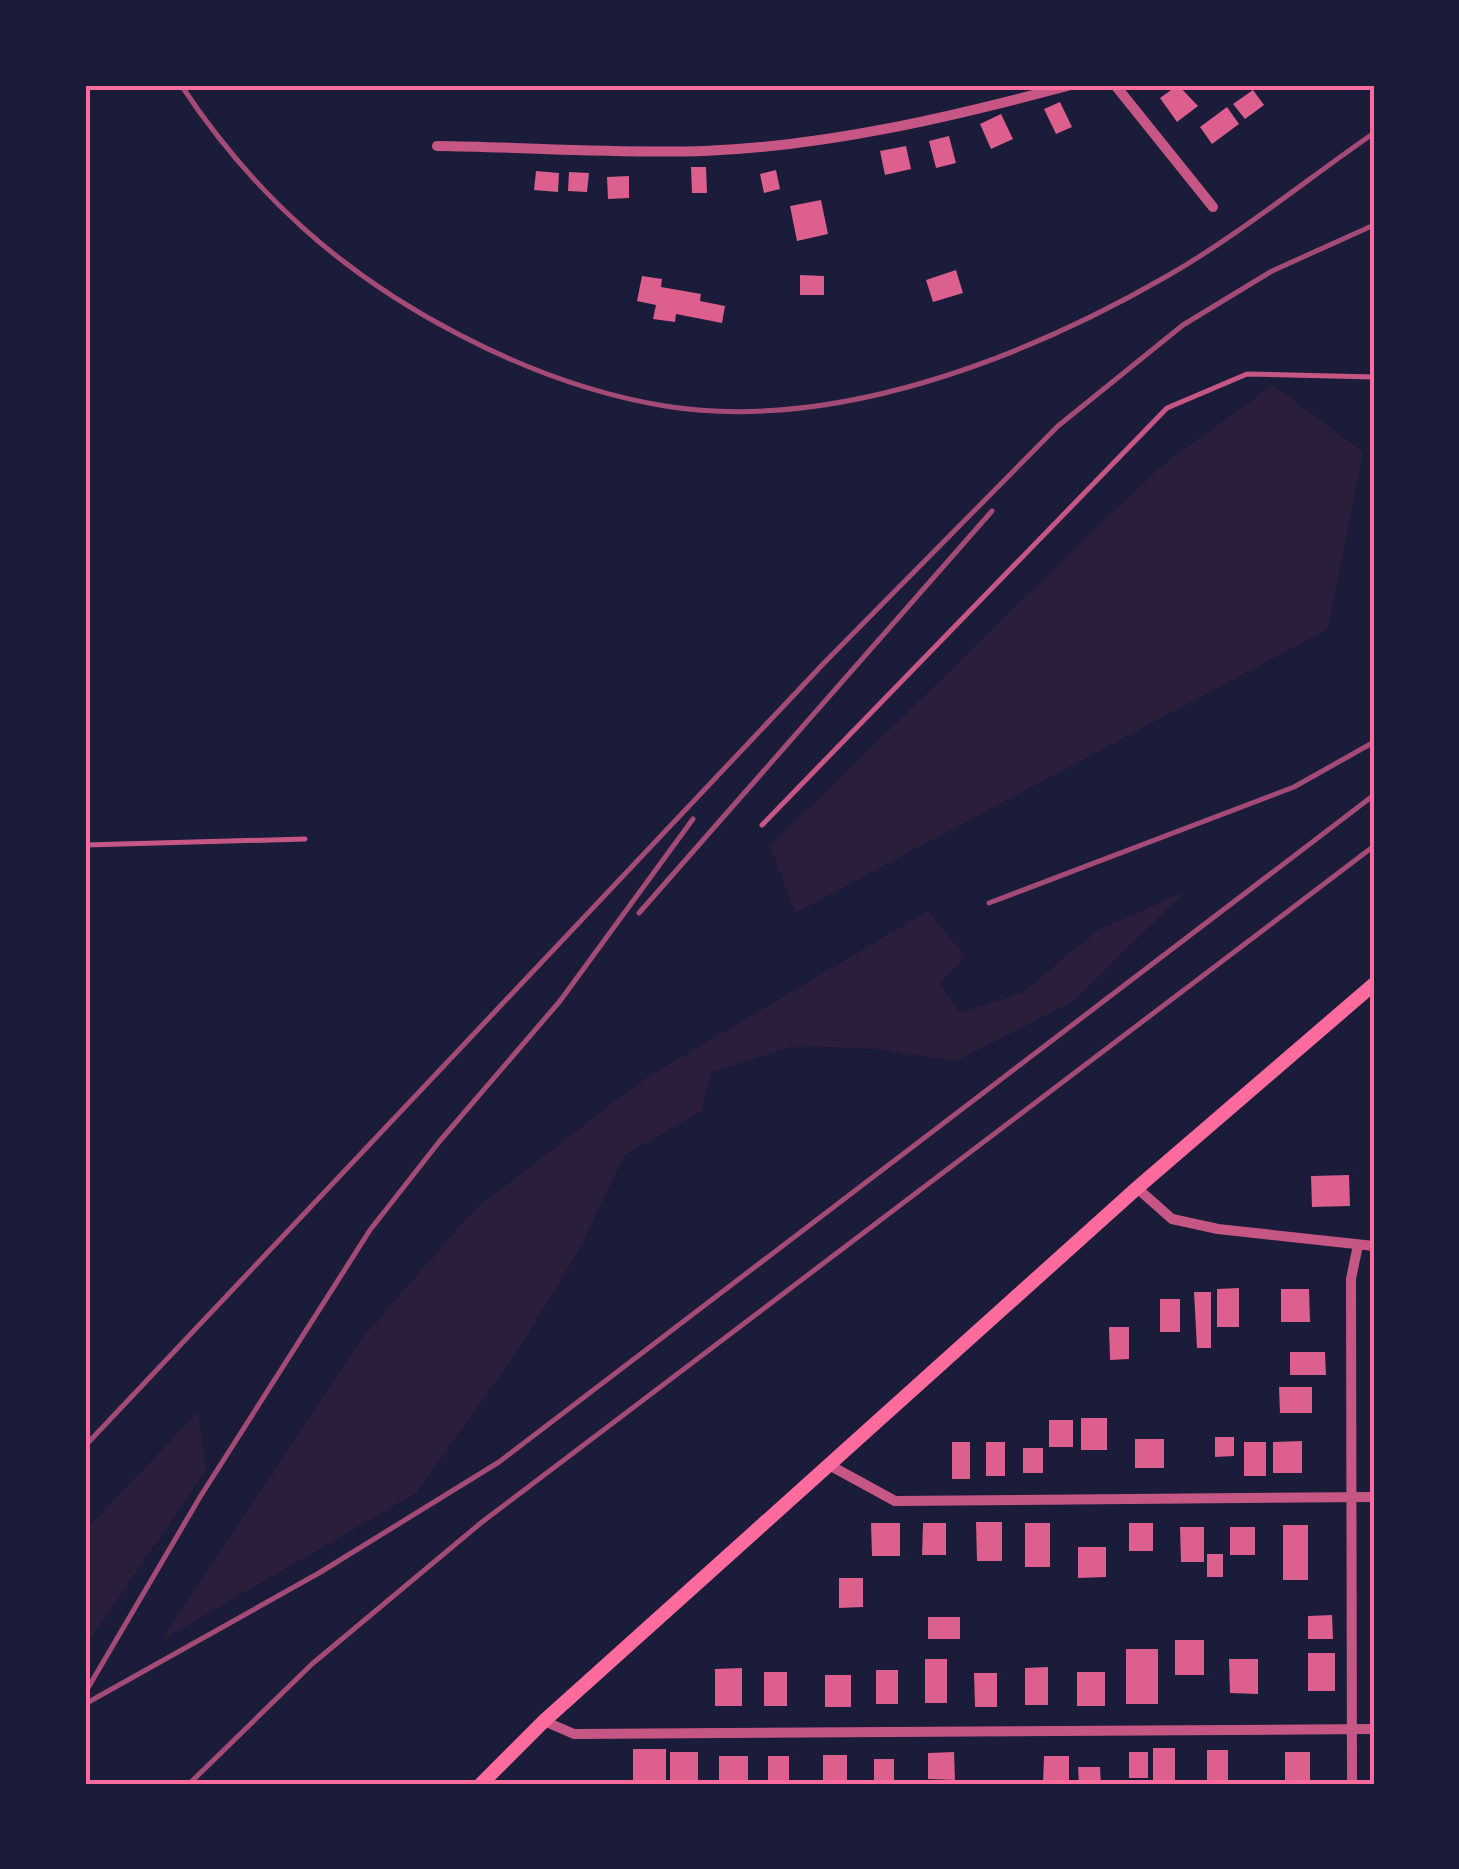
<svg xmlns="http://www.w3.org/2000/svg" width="1459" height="1869" viewBox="0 0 1459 1869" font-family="Literata,serif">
<rect width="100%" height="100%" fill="#1b1b3a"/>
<g fill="#2a1e3b">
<path d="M1273,385L1363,452L1328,629L795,913L770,846L1156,470Z"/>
<path d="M1186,891L1071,1003L956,1061L877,1049L795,1046L712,1072L701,1111L625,1155L577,1253L518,1350L416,1493L162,1640L363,1337L473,1211L641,1081L928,911L965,957L939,983L959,1013L1022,993L1096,931Z"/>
<path d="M198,1412L206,1469L85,1647V1531Z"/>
</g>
<g fill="#dd5f8e">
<path d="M1178,85L1198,106L1177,122L1160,98Z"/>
<path d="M1253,90L1264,105L1245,119L1233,104Z"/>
<path d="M1060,102L1072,127L1056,134L1044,109Z"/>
<path d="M1227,107L1239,124L1212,144L1200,127Z"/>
<path d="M1001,114L1013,139L991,149L980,124Z"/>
<path d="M949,136L956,163L936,168L929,141Z"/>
<path d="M906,146L911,169L885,175L880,151Z"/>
<path d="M691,167H706L707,193H692Z"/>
<path d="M776,170L780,189L764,193L760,174Z"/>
<path d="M536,171L559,173L558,192L534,190Z"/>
<path d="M569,172L589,173L587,192L568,191Z"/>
<path d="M629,176V198L608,199L607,177Z"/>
<path d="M821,200L828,234L797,241L790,206Z"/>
<path d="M956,270L963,293L933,302L926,280Z"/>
<path d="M800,275L824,276V295H800Z"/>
<path d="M642,276L662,279L661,287L701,294L700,301L725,306L722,323L676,314L675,322L653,319L656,305L637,301Z"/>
<path d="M1349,1175L1350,1206L1312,1207L1311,1176Z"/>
<path d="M1239,1288V1327H1217V1289Z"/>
<path d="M1281,1289H1309L1310,1322H1281Z"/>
<path d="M1194,1292H1211V1348H1197Z"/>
<rect x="1160" y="1299" width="20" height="33"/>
<path d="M1109,1327H1129V1359L1110,1360Z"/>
<path d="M1290,1352H1325L1326,1375H1290Z"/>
<path d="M1279,1387H1312V1413H1280Z"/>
<rect x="1081" y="1418" width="26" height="32"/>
<rect x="1049" y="1420" width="24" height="27"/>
<path d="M1215,1437H1234V1456L1215,1457Z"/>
<rect x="1135" y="1439" width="29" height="29"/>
<path d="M1302,1441V1473H1273V1442Z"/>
<rect x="952" y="1442" width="18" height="37"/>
<rect x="986" y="1442" width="19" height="34"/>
<rect x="1244" y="1442" width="22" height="34"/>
<rect x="1023" y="1448" width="20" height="25"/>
<path d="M976,1522H1002V1561H977Z"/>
<path d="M871,1523H900V1556H872Z"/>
<path d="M923,1523H946V1555H922Z"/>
<rect x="1025" y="1523" width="25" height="44"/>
<rect x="1129" y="1523" width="24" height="28"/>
<rect x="1283" y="1525" width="25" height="55"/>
<path d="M1180,1527H1204V1562H1181Z"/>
<rect x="1230" y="1527" width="25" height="28"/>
<path d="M1078,1547H1106V1577L1078,1578Z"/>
<rect x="1207" y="1554" width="16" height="23"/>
<path d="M839,1578H863V1607L839,1608Z"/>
<path d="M1332,1615L1333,1639H1308V1616Z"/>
<rect x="928" y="1617" width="32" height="22"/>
<rect x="1175" y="1640" width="29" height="35"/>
<rect x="1126" y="1649" width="32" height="55"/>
<rect x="1308" y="1653" width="27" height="38"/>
<rect x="925" y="1659" width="22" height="44"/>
<path d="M1229,1659H1258V1694L1230,1693Z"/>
<path d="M1048,1667V1705H1025V1668Z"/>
<path d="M742,1668V1706H715V1669Z"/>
<rect x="876" y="1670" width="22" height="34"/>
<rect x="764" y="1672" width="23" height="34"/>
<rect x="1077" y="1672" width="28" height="34"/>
<path d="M974,1673H997V1707H975Z"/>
<rect x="825" y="1675" width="26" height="32"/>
<rect x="1153" y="1748" width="22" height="36"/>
<rect x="633" y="1749" width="33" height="35"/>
<rect x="1207" y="1750" width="21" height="31"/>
<rect x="670" y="1752" width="28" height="28"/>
<path d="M954,1752L955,1780L928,1779V1753Z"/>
<rect x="1129" y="1752" width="19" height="26"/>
<rect x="1285" y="1752" width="25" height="32"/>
<rect x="823" y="1755" width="24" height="29"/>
<rect x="719" y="1756" width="29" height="28"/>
<rect x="768" y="1756" width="21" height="28"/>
<path d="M1044,1756H1069V1784H1043Z"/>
<rect x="874" y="1759" width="20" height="25"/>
<path d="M1078,1767H1100L1101,1784H1079Z"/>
</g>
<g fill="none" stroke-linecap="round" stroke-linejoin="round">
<g stroke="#c65784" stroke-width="5">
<path d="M762,825L1167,408L1247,374L1374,377"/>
<path d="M85,845L305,839"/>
</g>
<g stroke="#c65784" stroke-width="10">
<path d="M1115,85L1213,207"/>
<path d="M437,146C525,147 616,154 704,151C829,146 951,117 1071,85"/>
<path d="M1137,1188L1172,1219L1218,1229L1374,1246"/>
<path d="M831,1466L895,1501L1374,1497"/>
<path d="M544,1721L574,1734L1374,1729"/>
<path d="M1352,1784L1351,1279L1358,1245"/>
</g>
<path stroke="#ff6b9d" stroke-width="14" d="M481,1784L544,1721L1137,1188L1374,984"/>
<g stroke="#a44b75" stroke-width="5">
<path d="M181,85C253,194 342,274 458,334C523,368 592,394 665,406C834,433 1025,358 1169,275C1240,234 1306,180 1374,133"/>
<path d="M989,903L1294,787L1374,742"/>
<path d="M639,913L992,511"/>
<path d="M85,1446L825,662L1058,426L1183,325L1272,271L1374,225"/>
<path d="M85,1693L200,1497L370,1230L439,1142L560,1001L693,819"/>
<path d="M85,1704L319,1573L499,1462L1374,795"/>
<path d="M189,1784L312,1664L482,1522L1374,846"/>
</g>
</g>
<rect width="1459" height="1869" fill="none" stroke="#1b1b3a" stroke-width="175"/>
<rect x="88" y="88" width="1284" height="1694" fill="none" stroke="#ff6b9d" stroke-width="4"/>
</svg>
